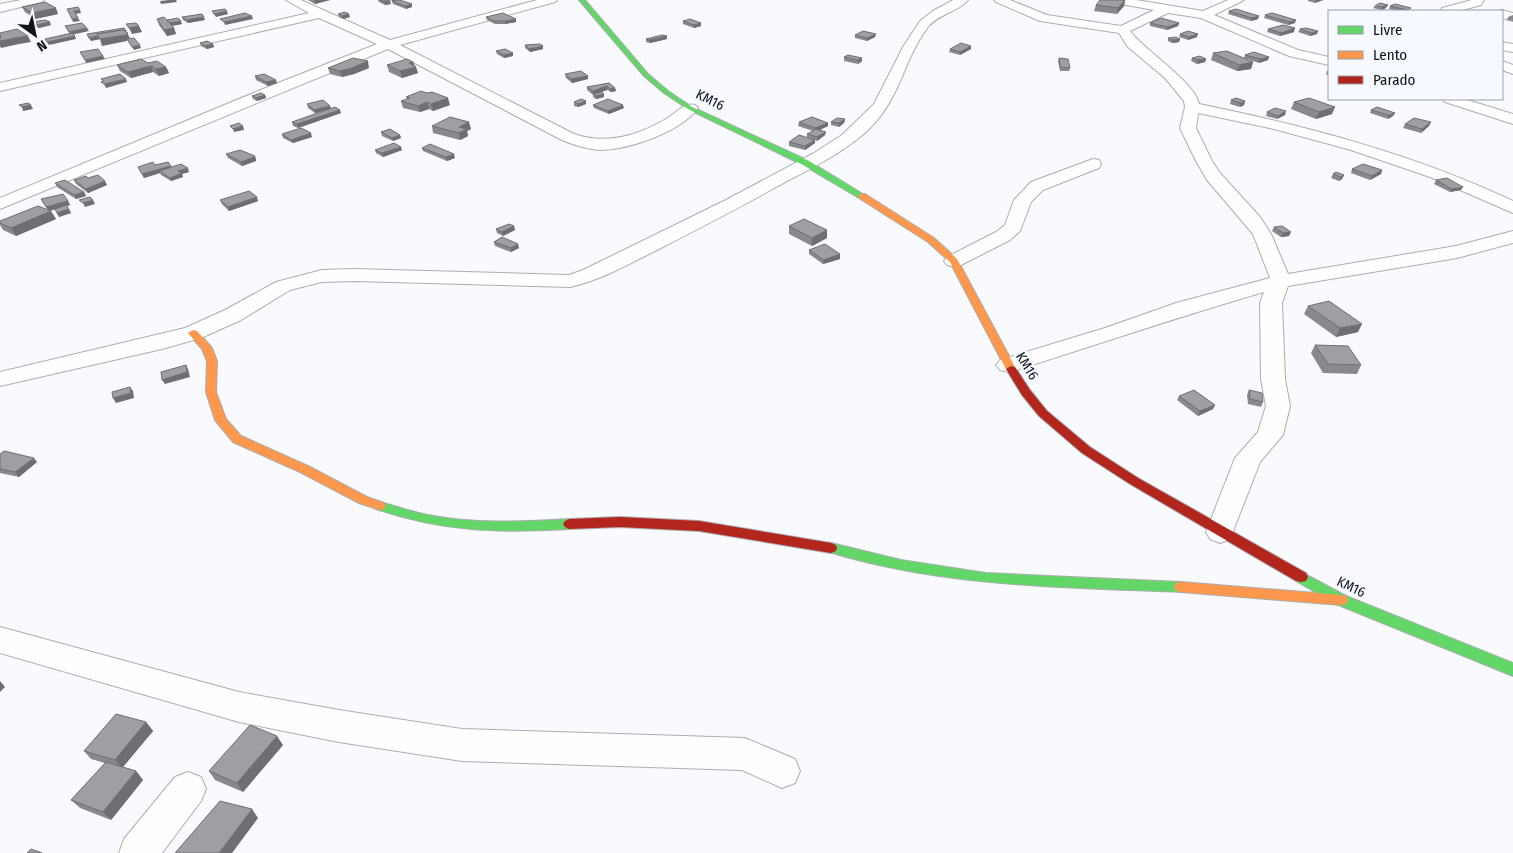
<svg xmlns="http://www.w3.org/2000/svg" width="1513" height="853" viewBox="0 0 1513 853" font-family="'Fira Sans Condensed',sans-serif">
<rect width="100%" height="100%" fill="#f8fafd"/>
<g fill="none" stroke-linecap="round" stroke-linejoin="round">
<defs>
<g id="street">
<path d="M21,0H44L42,2L0,12V4Z"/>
<path d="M286,0H301L390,40L537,0H557L555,2L400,45L574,134C606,145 637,136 666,119C676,114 683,102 695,105L698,108C681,132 628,150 600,150C587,149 574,145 562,140L388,49L0,209V198L263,89L377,44L319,18L0,91V83L309,13Z"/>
<path d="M953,0H968C958,12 938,14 928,27C902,61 902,98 867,131C838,157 801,173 767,192C731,212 694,231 657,250C629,264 601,280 570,287L354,281L322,282L290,290L241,320L201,338L162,349L0,386V372L185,328L225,310L276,282L322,270L354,269L569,275L583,270L726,200L814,153L842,135L874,104L903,47L920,21L933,11Z"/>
<path d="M994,0H1010L1047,15L1121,26L1154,10L1115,3L1109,0H1136L1203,11L1228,0H1244L1214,15L1298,50L1329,57V65L1289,56L1201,18L1168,13L1130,31C1144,50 1196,83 1199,104C1307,126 1413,154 1513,201V213L1430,177L1351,150L1274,129L1198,113L1196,128L1212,161L1220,173L1260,217L1271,234L1288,274L1456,246L1513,231V243L1457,258L1288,286L1282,303L1285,379L1290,406L1283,435L1260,462L1230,539L1220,543L1210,539L1206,532L1235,458L1258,432L1266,406L1261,379L1260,303L1264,292C1181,316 1099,344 1016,370L1008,372L1000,370L996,365L1000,360L1105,328L1176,303L1270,278L1253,234L1207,180L1196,161L1180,128L1185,107L1184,101L1165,78L1128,47L1119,33L1040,21L996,2Z"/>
<path d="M1472,0H1484L1481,5L1459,11H1440L1442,8Z"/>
<path d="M1502,10L1513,13V21L1502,18V11H1498Z"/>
<path d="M1502,42L1513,44V52L1502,50Z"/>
<path d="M1502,61L1513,65V74L1502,70Z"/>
<path d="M1443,99H1464L1513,114V124L1445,102Z"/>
<path d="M1093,159L1099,160L1101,164L1099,168L1043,190L1031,202L1020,231L1010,240L961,265L954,267L947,265L944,261L947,257L996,232L1005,225L1014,200L1031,182Z"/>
<path d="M0,627L239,692L339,710L462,729L745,738L795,759L800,771L795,783L782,788L742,770L462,761L339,742L239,722L0,653Z"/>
<path d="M188,772L201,777L206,789L201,801L162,853H119L124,839L175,777Z"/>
</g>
<g id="fast">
<path d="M579,0H585L648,74L668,91L692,107L809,161L866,196L859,198L803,165L688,109L664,93L644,76Z"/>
<path d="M380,502C396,506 412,512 428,515C474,524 522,522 569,519L573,521L575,524L573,527L569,529C497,533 445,532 376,509L374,506L376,503Z"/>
<path d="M831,543L901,560L986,573L1181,582L1186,583L1188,587L1186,591L1181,592C1062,587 941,587 826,551L825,548L826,545Z"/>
<path d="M1301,572L1346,596L1513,663V676L1336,604L1296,581L1294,577L1296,573Z"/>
</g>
<g id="slow">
<path d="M859,194H865L934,238L957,259L1016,369L1015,371H1007L1006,369L950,262L928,242L859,198Z"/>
<path d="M193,330L197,331L212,348L217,361L216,392L226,419L241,436L308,466L367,497L384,503L386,506L384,509L380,510L359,503L300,472L233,442L215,420L206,392L207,361L202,349L188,333Z"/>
<path d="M1181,582L1341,595L1346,596L1348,600L1346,604L1341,605L1181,592L1176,591L1174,587L1176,583Z"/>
</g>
<g id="jam">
<path d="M1011,366L1015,367L1030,390L1047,411L1090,447L1138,478L1306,573L1308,577L1306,581L1301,582L1296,581L1130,484L1082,453L1039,416L1022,395L1006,369Z"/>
<path d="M620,517L699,521L831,543L836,545L837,548L836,551L831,553L699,531L620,527L569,529L565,527L563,524L565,521L569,519Z"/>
</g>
</defs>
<use href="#street" stroke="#abaeb1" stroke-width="2"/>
<use href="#fast" stroke="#abaeb1" stroke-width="2"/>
<use href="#slow" stroke="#abaeb1" stroke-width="2"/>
<use href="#jam" stroke="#abaeb1" stroke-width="2"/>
<use href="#street" fill="#fefeff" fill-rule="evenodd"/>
<use href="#fast" fill="#63d668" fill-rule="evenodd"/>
<use href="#slow" fill="#ff974d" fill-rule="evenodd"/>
<use href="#jam" fill="#b3261e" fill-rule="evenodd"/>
</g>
<g fill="#87898c">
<path d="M308,0H330L315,4Z"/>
<path d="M378,0H388L390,1L391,4L385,5L379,2Z"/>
<path d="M390,0H403H401L412,7L406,9L393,4L392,1Z"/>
<path d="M1125,0L1124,6L1117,14L1094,11L1096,5Z"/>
<path d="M1308,0H1323L1315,3L1308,1Z"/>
<path d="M1395,4L1410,11H1400L1389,9L1390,6Z"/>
<path d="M1375,6L1386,8L1381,10L1373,8Z"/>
<path d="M22,7L58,14L35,19L25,12Z"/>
<path d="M1229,11L1258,19L1251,21L1228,14Z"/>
<path d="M338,14L350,17L343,19L339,17Z"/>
<path d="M1265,15L1295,23L1288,25L1264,18Z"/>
<path d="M1513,15V21L1507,20L1508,17Z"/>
<path d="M182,17L205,20L188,23L183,20Z"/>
<path d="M486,17L516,22L505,24H495L487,20Z"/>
<path d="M157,19L167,20L182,24L172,26L174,28L176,34L167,36L159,25Z"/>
<path d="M683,21L701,23V26L694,28L683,24Z"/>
<path d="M32,22L51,25L39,28L34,26Z"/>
<path d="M1150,23H1179L1178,26L1167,30L1150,26Z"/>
<path d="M1268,29L1294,32L1280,36L1267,32Z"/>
<path d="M1300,29L1317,34L1310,36L1298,32Z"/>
<path d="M1180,34L1197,37L1188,40L1179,37Z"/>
<path d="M855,35L875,37L867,41L855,38Z"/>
<path d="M1168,38L1180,39L1179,42L1172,43L1168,41Z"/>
<path d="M646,39H667L650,43L646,42Z"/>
<path d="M200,43L213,44L214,47L207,49L201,46Z"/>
<path d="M525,45L543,49L530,52L525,48Z"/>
<path d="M950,49H971L960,55L949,52Z"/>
<path d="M496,51L513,53V56L504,58L497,54Z"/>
<path d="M1213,53L1253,62L1251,69L1237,71L1211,60Z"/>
<path d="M1245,55L1268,60L1259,63L1244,58Z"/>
<path d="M844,57L862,61L858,64L844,61Z"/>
<path d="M1059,58L1070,68L1069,71H1060L1058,61Z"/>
<path d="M1192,58L1206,59L1205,62L1197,64L1191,61Z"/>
<path d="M413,62L418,73L402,78L389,72L387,65Z"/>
<path d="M148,63L166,67L169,73L159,76L153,72L131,78L120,71L117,65Z"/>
<path d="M328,68H369L354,74L342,77L330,74Z"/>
<path d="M1329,70V76L1326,74L1327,71Z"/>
<path d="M565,74L588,76V79L572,83L566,78Z"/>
<path d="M255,76L277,83L268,86L256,80Z"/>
<path d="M609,83L615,88L616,91L611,92L607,90L601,92L604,97L596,99L593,97V95L587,90V87Z"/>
<path d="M265,95L266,98L257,101L253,99L252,96Z"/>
<path d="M406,97L450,105L433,111L429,109L420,112L403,108L401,101L407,99Z"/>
<path d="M1231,100L1245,101L1244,105L1240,107L1230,104Z"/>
<path d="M574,102L586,104L578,107L574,106Z"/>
<path d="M1294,102L1332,114L1316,119L1291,109Z"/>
<path d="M307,104L330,106L331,109L341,113L298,128L293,126L292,122L326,110L315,113L308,108Z"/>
<path d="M593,105L624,108L609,114L594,108Z"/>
<path d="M1371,110L1393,116L1388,119L1370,113Z"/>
<path d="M1267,112L1285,115L1277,119L1266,116Z"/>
<path d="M845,119L844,123L839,127L831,125V122Z"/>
<path d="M799,122L828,123V126L820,130L825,135L817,141L815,140V143L805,150L789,146V142L807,138V134L813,131L798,126Z"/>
<path d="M1431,122L1429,126L1421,133L1403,128L1405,124Z"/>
<path d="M432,126L471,129L467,131L468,136L460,140L433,133Z"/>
<path d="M381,132L400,135L401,138L393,141L382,136Z"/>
<path d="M282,134L312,137L293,143L283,138Z"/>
<path d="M422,148L455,158L447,161L423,151Z"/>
<path d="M375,150H402L383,157L376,153Z"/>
<path d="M226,154L256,159V161L242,166L228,158Z"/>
<path d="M155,165L172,167L189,172L182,174L183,177L171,181L161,175L160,173L144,178L138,167Z"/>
<path d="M1352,169L1382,170L1381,174L1370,180L1351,173Z"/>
<path d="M1333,174L1344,175L1342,179L1339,181L1331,178Z"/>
<path d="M88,178L107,185L88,193L76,184L74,180Z"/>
<path d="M1436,180L1461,190L1450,192L1434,184Z"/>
<path d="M55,183L84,192L86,196L76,199L57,187Z"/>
<path d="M41,199L68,201L70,205L66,206L71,213L59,217L55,209L50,211L56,219L16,236L3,230L0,225V221L48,210Z"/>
<path d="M220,200L258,201L229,211L222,204Z"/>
<path d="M514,226L515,230L503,236L497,233L496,229Z"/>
<path d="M789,226L827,238L812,246L789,234Z"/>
<path d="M1274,227L1289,236L1281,237L1272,231Z"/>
<path d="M494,242L519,248L511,252L495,246Z"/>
<path d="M809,250L840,254V259L823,264L809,254Z"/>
<path d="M1308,306L1358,332L1336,337L1304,314Z"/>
<path d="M1315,345L1361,365L1357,374L1323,373L1311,353Z"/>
<path d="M1249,390L1263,402L1261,407L1248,404L1247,395Z"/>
<path d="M1179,396L1213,409L1198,416L1177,400Z"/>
<path d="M0,454L37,462L19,477L0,473Z"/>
<path d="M146,722L153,731L123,767L136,771L143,780L111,820L80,808L71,800L105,763L91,759L84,751Z"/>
<path d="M283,745L243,792L215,780L209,771Z"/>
</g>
<g fill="#6e6f72">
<path d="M169,0H176L177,2L161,4L160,1Z"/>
<path d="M314,0H330L315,4Z"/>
<path d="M1125,0L1124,6L1117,14L1118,8Z"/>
<path d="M1316,0H1323L1315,3Z"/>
<path d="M390,1L391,4L385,5L384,2Z"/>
<path d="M412,4V7L406,9L405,6Z"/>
<path d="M1388,5L1386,8L1381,10L1382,7Z"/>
<path d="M56,8L58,14L35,19L32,13Z"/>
<path d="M80,10L81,13L75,14L74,11Z"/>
<path d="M227,11L228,14L216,17L214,14Z"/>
<path d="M349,14L350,17L343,19L342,16Z"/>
<path d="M252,16L253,19L225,25L224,22Z"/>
<path d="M1259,16L1258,19L1251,21L1252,18Z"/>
<path d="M204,17L205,20L199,21L188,23L187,20Z"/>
<path d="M78,18L80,21L73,22L72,19Z"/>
<path d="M516,19V22L505,24V21Z"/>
<path d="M1296,20L1295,23L1288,25L1289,22Z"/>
<path d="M181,21L182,24L170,26L169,23Z"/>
<path d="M50,22L51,25L39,28L37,25Z"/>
<path d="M701,23V26L694,28V25Z"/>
<path d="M1179,23L1178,26L1167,30L1168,27Z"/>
<path d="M139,26L142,32L132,34L129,28Z"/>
<path d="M87,28L89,31L71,35L69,32Z"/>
<path d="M174,28L176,34L167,36L164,30Z"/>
<path d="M1295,28L1294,32L1280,36L1281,33Z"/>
<path d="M126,31L131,40L127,39V41L102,46L100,39L127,34L91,41L89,38Z"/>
<path d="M1318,31L1317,34L1310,36L1311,33Z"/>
<path d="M876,34L875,37L867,41V38Z"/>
<path d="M1198,34L1197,37L1188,40L1189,37Z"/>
<path d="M28,36L31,42L19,44L1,48L0,46V41L15,38Z"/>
<path d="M75,36L76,39L49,45L47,42Z"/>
<path d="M667,36V39L650,43L649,40Z"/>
<path d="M1180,39L1179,42L1172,43L1173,40Z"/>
<path d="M213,44L214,47L207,49L205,46Z"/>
<path d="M140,45L141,48L134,50L132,47Z"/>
<path d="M543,46V49L530,52L529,49Z"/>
<path d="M971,46V49L960,55V52Z"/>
<path d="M513,53V56L504,58V55Z"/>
<path d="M103,56L105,59L86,63L85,60Z"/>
<path d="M1269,57L1268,60L1259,63L1260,59Z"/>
<path d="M862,58V61L858,64V60Z"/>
<path d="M1206,59L1205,62L1197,64L1198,60Z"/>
<path d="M368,61L369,68L354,74L342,77L340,71Z"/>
<path d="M413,62L415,67H416L418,73L402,78L400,71L409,63Z"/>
<path d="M1253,62L1251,69L1237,71L1239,65Z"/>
<path d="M151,66L153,72L131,78L128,72Z"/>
<path d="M166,67L169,73L159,76L156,69Z"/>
<path d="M588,76V79L572,83L571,79Z"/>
<path d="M126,79L127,82L106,88L104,84Z"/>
<path d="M276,80L277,83L268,86L266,82Z"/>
<path d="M607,86V90L593,95V91Z"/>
<path d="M615,88L616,91L611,92L610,89Z"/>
<path d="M604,94V97L596,99V96Z"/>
<path d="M265,95L266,98L257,101L256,98Z"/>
<path d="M448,98L450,105L433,111L431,104Z"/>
<path d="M586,101V104L578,107V104Z"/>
<path d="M1245,101L1244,105L1240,107L1241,103Z"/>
<path d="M427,102L429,109L420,112L418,106Z"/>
<path d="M31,105L33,109L23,111L22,107Z"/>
<path d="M623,105L624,108L609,114L608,111Z"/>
<path d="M330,106L331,109L315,113L314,110Z"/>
<path d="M1335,107L1332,114L1316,119L1319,112Z"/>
<path d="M340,110L341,113L298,128L297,124Z"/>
<path d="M1286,111L1285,115L1277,119L1278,116Z"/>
<path d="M1395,113L1393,116L1388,119L1389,115Z"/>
<path d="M845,119L844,123L839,127V123Z"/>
<path d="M469,122L471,129L467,131L468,136L460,140L459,133V127Z"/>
<path d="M1431,122L1429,126L1421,133L1422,129Z"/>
<path d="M828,123V126L815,132V128Z"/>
<path d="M243,126L244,130L234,132L233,129Z"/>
<path d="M826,132L825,135L817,141V137Z"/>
<path d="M311,133L312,137L293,143L291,140Z"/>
<path d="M400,135L401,138L393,141L392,138Z"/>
<path d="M815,140V143L805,150V146Z"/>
<path d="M401,147L402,150L383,157L382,153Z"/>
<path d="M454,154L455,158L447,161L446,157Z"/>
<path d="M255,156L256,159V161L242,166L241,162Z"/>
<path d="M171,166L173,170L159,171L160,173L144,178L142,174Z"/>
<path d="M188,168L189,172L182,174L183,177L171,181L170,178L178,171Z"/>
<path d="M1382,170L1381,174L1370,180L1372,176Z"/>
<path d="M1344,175L1342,179L1339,181L1341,177Z"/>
<path d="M105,181L107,185L88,193L86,189Z"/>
<path d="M1463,187L1461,190L1450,192L1452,189Z"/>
<path d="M84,192L86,196L76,199L74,195Z"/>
<path d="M257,197L258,201L229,211L228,207Z"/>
<path d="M93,200L95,204L85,207L83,203Z"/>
<path d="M68,201L70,205L49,211L46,207Z"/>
<path d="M69,209L71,213L59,217L57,213Z"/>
<path d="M51,211L56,219L16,236L11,228Z"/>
<path d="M514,226L515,230L503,236L502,232Z"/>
<path d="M827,230V238L812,246V238Z"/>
<path d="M1291,232L1289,236L1281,237L1283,233Z"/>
<path d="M518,244L519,248L511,252V248Z"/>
<path d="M840,254V259L823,264L824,260Z"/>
<path d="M1362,324L1358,332L1336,337L1340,328Z"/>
<path d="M186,365L188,369L190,377L165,384L162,380Z"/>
<path d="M130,387L133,391L134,398L116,403L113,398Z"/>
<path d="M1215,405L1213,409L1198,416L1200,411Z"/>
<path d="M34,458L37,462L19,477L15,472Z"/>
<path d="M0,681L5,687L0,692Z"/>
<path d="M146,722L153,731L122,768L115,760Z"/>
<path d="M277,736L283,745L243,792L237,783Z"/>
<path d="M136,771L143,780L111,820L103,812Z"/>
<path d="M252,809L258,818L232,853H219Z"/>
</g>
<g fill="#9d9fa3" stroke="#6e6f72">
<path d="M380,0H388L390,1L384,2Z"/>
<path d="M397,0H400L412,4L405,6L392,1Z"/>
<path d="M1100,0H1125L1118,8L1096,5Z"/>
<path d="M45,2L56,8L32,13L22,7Z"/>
<path d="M1380,3L1388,5L1382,7L1375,6Z"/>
<path d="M1395,4L1411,8L1407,10L1390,6Z"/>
<path d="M78,7L80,10L74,11L78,18L72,19L67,9Z"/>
<path d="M225,9L227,11L214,14L212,11Z"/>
<path d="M1236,9L1259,16L1252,18L1229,11Z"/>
<path d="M1384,10L1391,11H1380Z"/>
<path d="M345,12L349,14L342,16L338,14Z"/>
<path d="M245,13L252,16L224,22L220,19Z"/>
<path d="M503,13L516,19L505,21H494L486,17Z"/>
<path d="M1272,13L1296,20L1289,22L1265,15Z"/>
<path d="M202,14L204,17L187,20L182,17Z"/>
<path d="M164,17L174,28L164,30L157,19Z"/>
<path d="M178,18L181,21L169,23L167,20Z"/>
<path d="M1161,18L1179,23L1168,27L1150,23Z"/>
<path d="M690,19L701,23L694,25L683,21Z"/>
<path d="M45,20L50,22L37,25L32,22Z"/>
<path d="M82,23L87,28L69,32L65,26Z"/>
<path d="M136,23L139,26L129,28L126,24Z"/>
<path d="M1283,25L1295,28L1281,33L1268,29Z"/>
<path d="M124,28L126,31L123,30L97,34L98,36L89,38L87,34Z"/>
<path d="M1306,28L1318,31L1311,33L1300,29Z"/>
<path d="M17,29L28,36L15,38L0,41V37H1L0,36V33Z"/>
<path d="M123,30L128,33L126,35L100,39L97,34Z"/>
<path d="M863,31L876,34L867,38L855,35Z"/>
<path d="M1188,31L1198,34L1189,37L1180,34Z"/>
<path d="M72,33L75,36L47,42L45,39Z"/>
<path d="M662,35L667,36L649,40L646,39Z"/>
<path d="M1176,37L1180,39L1173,40L1168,38Z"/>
<path d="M134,38L140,45L132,47L127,39Z"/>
<path d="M207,41L213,44L205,46L200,43Z"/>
<path d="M961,43L971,46L960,52L950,49Z"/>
<path d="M540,44L543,46L529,49L525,45Z"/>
<path d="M98,49L103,56L85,60L80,52Z"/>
<path d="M505,49L513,53L504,55L496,51Z"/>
<path d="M1227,51L1253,62L1239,65L1213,53Z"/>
<path d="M1254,52L1269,57L1260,59L1245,55Z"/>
<path d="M848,55L862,58L858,60L844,57Z"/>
<path d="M1200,56L1206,59L1198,60L1192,58Z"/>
<path d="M353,58L368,61L352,68L340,71L328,68Z"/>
<path d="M1059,58L1068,59L1070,68L1060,67Z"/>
<path d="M141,59L148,63L157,61L166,67L156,69L151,66L128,72L117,65Z"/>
<path d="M407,59L413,62L409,63L416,67L400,71L387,65Z"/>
<path d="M581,71L588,76L571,79L565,74Z"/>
<path d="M120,74L126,79L104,84L101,82L104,81L101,79Z"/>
<path d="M264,74L276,80L266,82L255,76Z"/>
<path d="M609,83L615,88L610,89L607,86L593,91L587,87Z"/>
<path d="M421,91L427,93L432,92L448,98L431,104L427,102L418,106L401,101L410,98L406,97Z"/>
<path d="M601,92L604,94L596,96L593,94Z"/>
<path d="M261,93L265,95L256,98L252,96Z"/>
<path d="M1236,98L1245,101L1241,103L1231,100Z"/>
<path d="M1309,98L1335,107L1319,112L1294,102Z"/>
<path d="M581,99L586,101L578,104L574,102Z"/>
<path d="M608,99L623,105L608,111L593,105Z"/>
<path d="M323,100L330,106L314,110L307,104Z"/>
<path d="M28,103L31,105L22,107L19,105Z"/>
<path d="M335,107L340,110L297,124L292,122Z"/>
<path d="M1377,107L1395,113L1389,115L1371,110Z"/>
<path d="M1275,108L1286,111L1278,116L1267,112Z"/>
<path d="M450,117L469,122L459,127L467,129L459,133L432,126Z"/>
<path d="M812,117L828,123L815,128L799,122Z"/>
<path d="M837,118L845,119L839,123L831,122Z"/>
<path d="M1414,118L1431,122L1422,129L1405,124Z"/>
<path d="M239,123L243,126L233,129L230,126Z"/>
<path d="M301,128L311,133L291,140L282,134Z"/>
<path d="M390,129L400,135L392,138L381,132Z"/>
<path d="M816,129L826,132L817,137L807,134Z"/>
<path d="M799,135L815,140L805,146L789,142Z"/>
<path d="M394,143L401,147L382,153L375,150Z"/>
<path d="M430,144L454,154L446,157L422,148Z"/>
<path d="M240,150L255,156L254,157L241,162L226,154Z"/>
<path d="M153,162L155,165L168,162L171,166L142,174L138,167Z"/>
<path d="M181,164L188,168L178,171L182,173L170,178L159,171Z"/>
<path d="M1363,164L1382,170L1372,176L1352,169Z"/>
<path d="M1336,172L1344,175L1341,177L1333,174Z"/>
<path d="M98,175L105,181L86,189L74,180L86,176L88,178Z"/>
<path d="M1447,178L1463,187L1452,189L1436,180Z"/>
<path d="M65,180L84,192L74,195L55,183Z"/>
<path d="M249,191L257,197L228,207L220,200Z"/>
<path d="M63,194L68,201L46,207L41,199Z"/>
<path d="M90,197L93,200L83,203L79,200Z"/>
<path d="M66,205L69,209L57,213L55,209Z"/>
<path d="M38,206L51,211L11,228L0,223V221Z"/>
<path d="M804,219L827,230L812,238L789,226Z"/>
<path d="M509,224L514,226L502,232L496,229Z"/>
<path d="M1282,226L1291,232L1283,233L1274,227Z"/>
<path d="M502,237L518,244L511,248L494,242Z"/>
<path d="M825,244L840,254L824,260L809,250Z"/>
<path d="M1329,301L1362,324L1340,328L1308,306Z"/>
<path d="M1315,345L1348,346L1361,365L1328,364Z"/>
<path d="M186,365L187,372L162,380L161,372Z"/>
<path d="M130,387L131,393L113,398L112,392Z"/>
<path d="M1194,390L1215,405L1200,411L1179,396Z"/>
<path d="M1249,390L1262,393L1263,402L1250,399Z"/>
<path d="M4,451L34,458L15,472L0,469V454Z"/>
<path d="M116,714L146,722L115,760L84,751Z"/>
<path d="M250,725L277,736L237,783L209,771Z"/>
<path d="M106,762L136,771L103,812L71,800Z"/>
<path d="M220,801L252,809L219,853H175Z"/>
<path d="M31,849L42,853H27Z"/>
</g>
<g text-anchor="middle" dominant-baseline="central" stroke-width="5" stroke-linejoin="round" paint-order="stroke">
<g font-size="14" fill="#101318" stroke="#f6f9ff">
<text transform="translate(710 100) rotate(27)">KM16</text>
<text transform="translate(1027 366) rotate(59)">KM16</text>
<text transform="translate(1351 587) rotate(25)">KM16</text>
</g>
</g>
<rect x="1328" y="10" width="175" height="90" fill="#f6f9ff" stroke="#9a9da3"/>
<rect x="1338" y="26" width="25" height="8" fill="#63d668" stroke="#9a9da3"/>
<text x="1373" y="35" font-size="15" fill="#101318">Livre</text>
<rect x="1338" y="51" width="25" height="8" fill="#ff974d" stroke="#9a9da3"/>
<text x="1373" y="60" font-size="15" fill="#101318">Lento</text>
<rect x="1338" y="76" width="25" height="8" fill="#b3261e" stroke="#9a9da3"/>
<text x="1373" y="85" font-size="15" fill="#101318">Parado</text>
<g transform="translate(35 35) rotate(147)" stroke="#f6f9ff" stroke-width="4" paint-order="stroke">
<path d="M0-4L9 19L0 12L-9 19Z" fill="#101318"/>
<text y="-8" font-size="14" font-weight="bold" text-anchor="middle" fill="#101318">N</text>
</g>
</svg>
